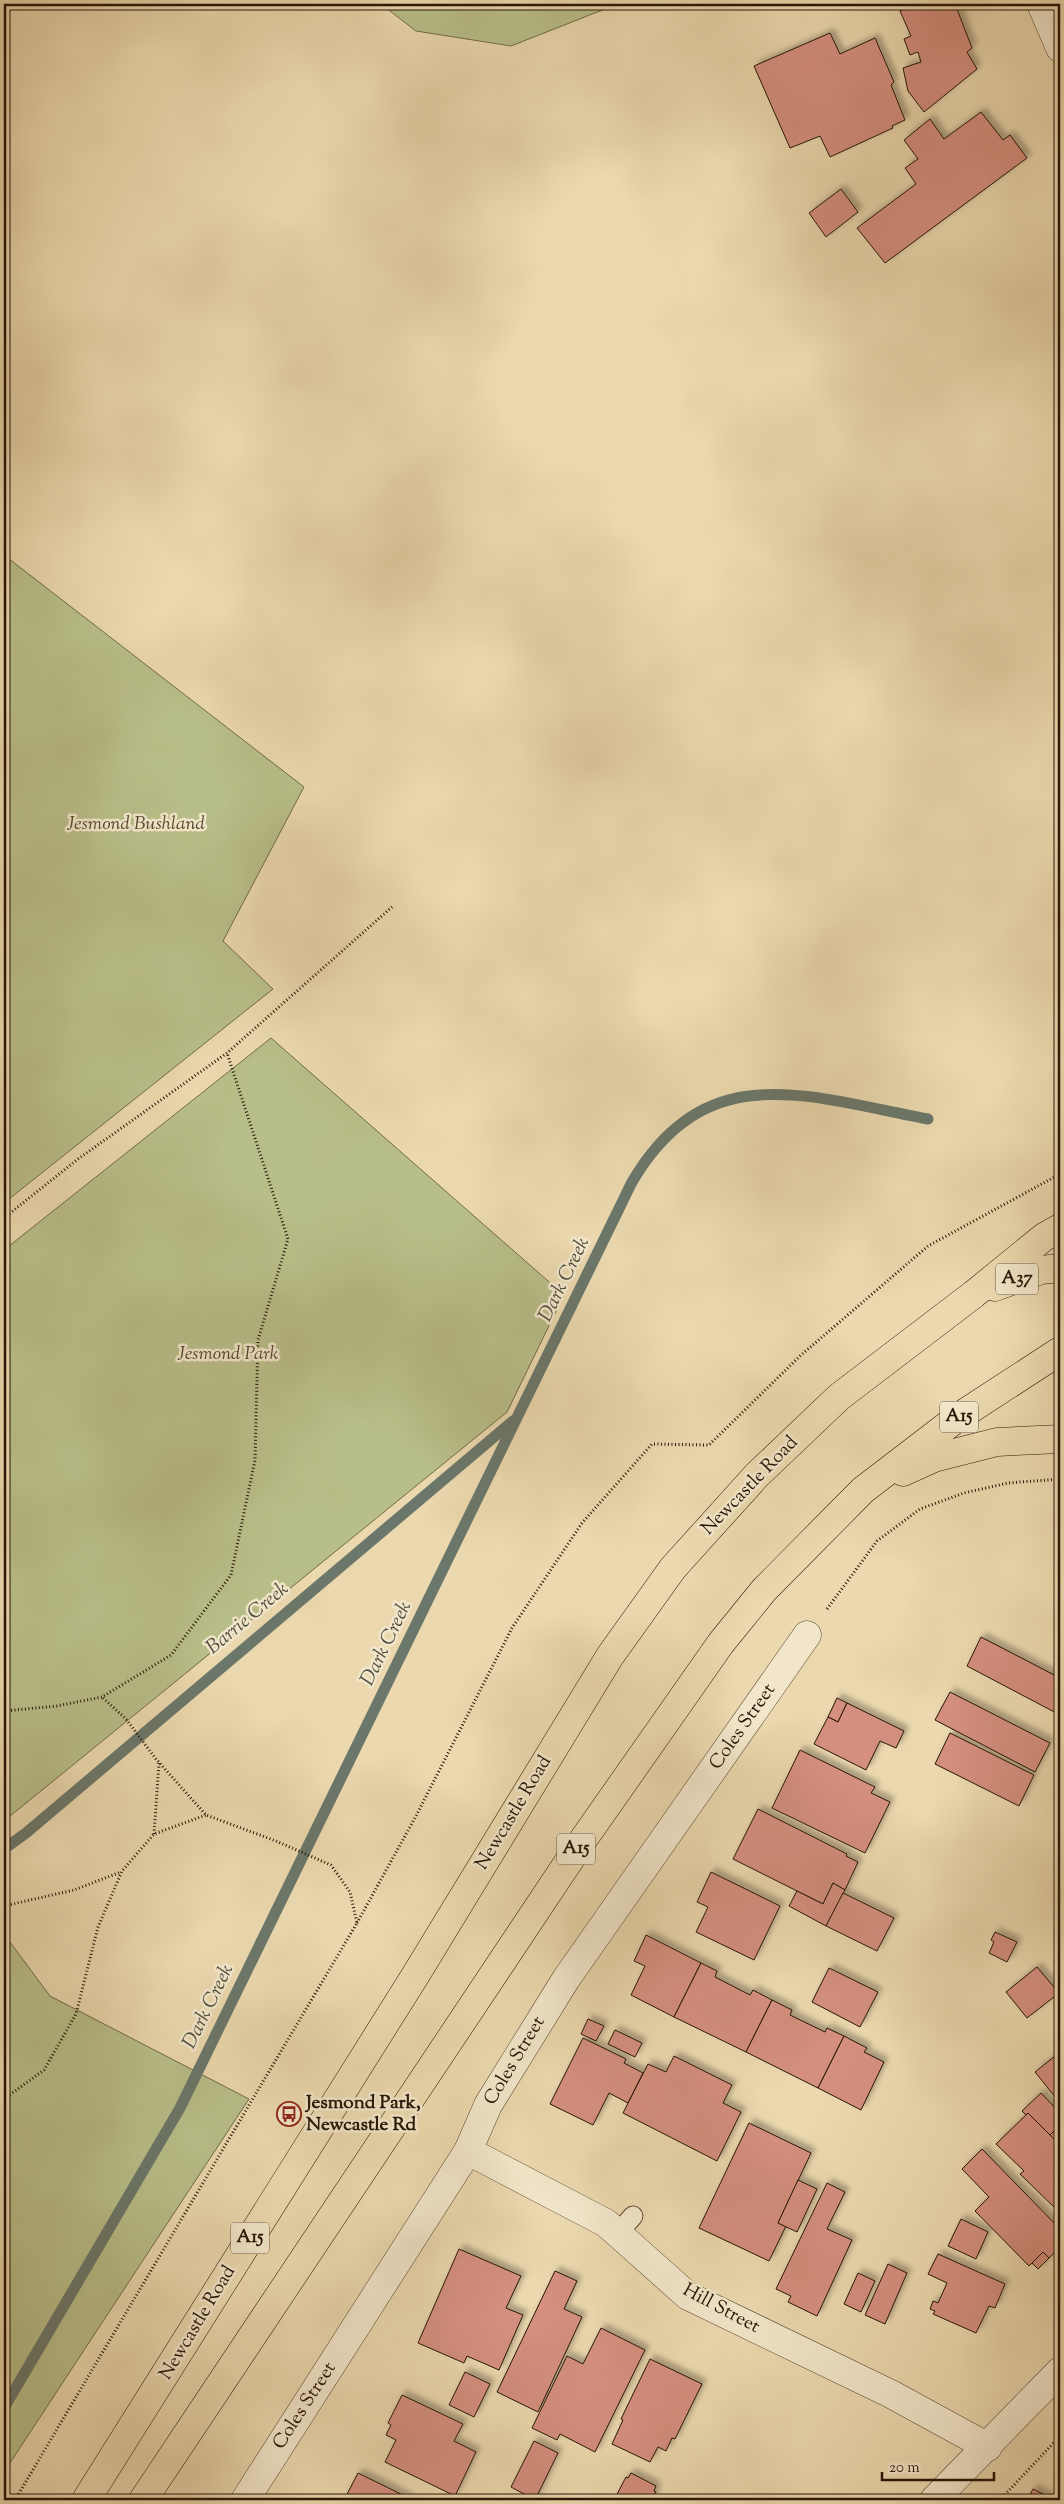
<svg xmlns="http://www.w3.org/2000/svg" width="1064" height="2504" viewBox="0 0 1064 2504" font-family="'Sorts Mill Goudy',serif">
<defs>
<filter id="shadow"><feDropShadow dx="4.5" dy="-4.5" stdDeviation="2.5" flood-color="#0004"/></filter>
</defs>
<rect width="100%" height="100%" fill="#ebd8ae"/>
<filter id="stains"><feTurbulence type="fractalNoise" baseFrequency=".004" numOctaves="4"/><feColorMatrix values="0 0 0 0 .2 0 0 0 0 .09 0 0 0 0 .02 0 0 0 .5 -.17"/></filter>
<radialGradient id="worn" r=".72"><stop offset=".6" stop-color="#630" stop-opacity="0"/><stop offset="1" stop-color="#630" stop-opacity=".3"/></radialGradient>
<g fill="#b8be89" stroke="#706a48">
<path d="M381,4H595L605,9L511,46L416,31Z"/>
<path d="M4,555L304,787L223,941L273,989L4,1203Z"/>
<path d="M271,1038L564,1295L507,1412L4,1821V1250Z"/>
<path d="M4,1934L50,1996L249,2099L4,2472Z"/>
</g>
<g fill="none" stroke-linecap="round" stroke-linejoin="round">
<g stroke="#6b776a" stroke-width="11">
<path d="M4,1849L26,1833L513,1421"/>
<path d="M4,2408L180,2108L632,1182C707,1055 809,1097 928,1119"/>
</g>
</g>
<g fill="#d48f7e" stroke="#271506" filter="url(#shadow)">
<path d="M917,4H955L972,48L967,52L977,69L924,112L908,91L903,68L921,62L918,52L910,55L904,39L911,36L900,11Z"/>
<path d="M830,33L840,54L875,38L894,82L891,85L905,120L892,126L893,128L830,157L820,136L790,148L754,66Z"/>
<path d="M981,112L1003,140L1010,135L1027,158L885,263L857,228L916,184L905,168L918,159L904,140L930,119L944,139Z"/>
<path d="M841,189L858,212L826,237L809,213Z"/>
<path d="M981,1637L1060,1678V1715L967,1666Z"/>
<path d="M950,1692L1050,1743L1035,1772L935,1720Z"/>
<path d="M837,1698L847,1703L838,1722L828,1717Z"/>
<path d="M847,1703L904,1731L896,1748L880,1741L866,1770L814,1744L828,1717L838,1722Z"/>
<path d="M950,1733L1034,1775L1019,1806L935,1764Z"/>
<path d="M800,1750L875,1787L871,1793L890,1802L865,1853L772,1808Z"/>
<path d="M758,1809L847,1854L846,1856L858,1862L845,1890L833,1883L823,1904L733,1859Z"/>
<path d="M711,1872L780,1906L754,1960L696,1932L708,1907L697,1902Z"/>
<path d="M833,1883L845,1890L826,1926L789,1906L797,1891L823,1904Z"/>
<path d="M843,1893L894,1918L877,1951L826,1926Z"/>
<path d="M995,1932L1017,1942L1007,1962L989,1953L994,1942L991,1940Z"/>
<path d="M646,1935L701,1963L674,2017L631,1995L645,1966L634,1961Z"/>
<path d="M701,1963L717,1971L715,1977L750,1995L753,1990L772,2000L746,2052L674,2017Z"/>
<path d="M1037,1967L1059,1993L1027,2018L1006,1992Z"/>
<path d="M829,1968L878,1992L860,2027L812,2002Z"/>
<path d="M772,2000L792,2010L790,2015L825,2032L827,2028L844,2036L818,2088L746,2052Z"/>
<path d="M588,2019L604,2026L596,2041L581,2034Z"/>
<path d="M615,2030L642,2043L635,2057L608,2044Z"/>
<path d="M844,2036L867,2048L864,2052L884,2062L861,2110L818,2088Z"/>
<path d="M583,2038L626,2059L624,2063L643,2073L628,2103L609,2093L593,2125L550,2104Z"/>
<path d="M1060,2052V2103L1035,2072Z"/>
<path d="M674,2056L732,2085L723,2103L741,2112L717,2161L623,2113L648,2064L666,2072Z"/>
<path d="M1041,2093L1060,2113V2125L1050,2135L1028,2113L1026,2115L1022,2111Z"/>
<path d="M1028,2113L1060,2145V2213L1020,2174L1024,2171L996,2144Z"/>
<path d="M749,2123L811,2153L778,2223L786,2226L769,2261L699,2228Z"/>
<path d="M1060,2125V2145L1050,2135Z"/>
<path d="M982,2149L1060,2229V2247L1049,2258L1043,2252L1029,2266L975,2211L989,2197L962,2169Z"/>
<path d="M798,2180L817,2189L797,2232L778,2223Z"/>
<path d="M827,2183L845,2192L827,2229L852,2240L817,2316L788,2302L791,2296L776,2289Z"/>
<path d="M961,2219L988,2232L976,2259L948,2246Z"/>
<path d="M459,2249L521,2276L506,2308L523,2315L499,2370L467,2356L464,2363L418,2343Z"/>
<path d="M1043,2252L1049,2258L1038,2269L1032,2263Z"/>
<path d="M938,2254L1005,2284L995,2308L989,2306L976,2333L933,2314L935,2311L930,2309L933,2301L938,2303L947,2283L928,2274Z"/>
<path d="M888,2264L907,2273L885,2324L865,2315Z"/>
<path d="M555,2271L577,2281L564,2309L582,2317L538,2412L497,2392Z"/>
<path d="M858,2273L875,2281L861,2312L844,2304Z"/>
<path d="M601,2328L645,2350L595,2452L560,2434L557,2440L532,2428L567,2356L583,2364Z"/>
<path d="M650,2359L702,2384L675,2439L672,2438L666,2451L658,2447L650,2462L612,2444L623,2420L621,2419Z"/>
<path d="M465,2372L490,2384L474,2417L449,2405Z"/>
<path d="M402,2395L463,2424L454,2441L476,2452L455,2496L385,2462L396,2440L386,2435L391,2425L388,2423Z"/>
<path d="M534,2441L558,2453L535,2500L511,2487Z"/>
<path d="M358,2473L411,2499L410,2500H344Z"/>
<path d="M631,2473L656,2486L654,2491L656,2492L652,2500H614L626,2477L628,2478Z"/>
<path d="M1033,2489L1055,2500H1027Z"/>
</g>
<g fill="none" stroke-linecap="round" stroke-linejoin="round">
<defs>
<path id="lane" d="M618,2233L633,2216"/>
<g id="street">
<path d="M1041,4L1060,48"/>
<path d="M468,2151L606,2223L688,2296L891,2394L988,2447"/>
<path d="M245,2500L468,2151L488,2105L566,1979L807,1635"/>
<path d="M934,2500L1060,2371"/>
</g>
<g id="highway">
<path d="M995,1287L1041,1270L1060,1268"/>
<path d="M903,1472L934,1458L997,1442L1060,1439"/>
<path d="M86,2500L415,1976L610,1656L673,1568L757,1475L839,1397L974,1294L1044,1237L1060,1228"/>
<path d="M143,2500L585,1837L721,1643L764,1590L863,1490L957,1418L1060,1351"/>
</g>
</defs>
<use href="#lane" stroke="#584630" stroke-width="21"/>
<use href="#street" stroke="#584630" stroke-width="29"/>
<use href="#highway" stroke="#271506" stroke-width="29"/>
<g stroke="#271506" stroke-width="3" stroke-dasharray="1 2.5" stroke-linecap="butt">
<path d="M4,1218L78,1159L227,1053L393,906"/>
<path d="M827,1609L877,1541L920,1509L964,1493L1008,1483L1060,1479"/>
<path d="M4,1711L57,1706L102,1697L171,1655L231,1575L255,1460L258,1340L288,1239L227,1053"/>
<path d="M154,1834L159,1763"/>
<path d="M4,1906L74,1890L121,1872"/>
<path d="M357,1923L416,1816L512,1628L582,1523L652,1444L709,1445L800,1356L928,1246L1060,1174"/>
<path d="M4,2099L44,2070L76,2014L98,1927L122,1871L154,1834L206,1815"/>
<path d="M15,2500L357,1923L350,1892L331,1865L276,1841L206,1815L156,1759L126,1719L102,1697"/>
<path d="M1000,2500L1060,2436"/>
</g>
<use href="#lane" stroke="#f2e6ca" stroke-width="19"/>
<use href="#street" stroke="#f2e6ca" stroke-width="28"/>
<use href="#highway" stroke="#ebd8ae" stroke-width="28"/>
</g>
<defs>
<symbol id="bus-ring" viewBox="-11 -11 22 22"><circle r="9.5" fill="#f2e6ca" stroke="#8f2418" stroke-width="1.5"/><path d="M-5-6H5V4H4V6H2V4H-2V6H-4V4H-5ZM-3.5-4V0h7V-4ZM-3.5 1.2v1.5H-2V1.2ZM2 1.2v1.5H3.5V1.2Z" fill="#8f2418"/></symbol>
</defs>
<g fill-rule="evenodd">
<use href="#bus-ring" x="275" y="2100" width="28" height="28"/>
</g>
<g text-anchor="middle" dominant-baseline="central" stroke-width="5" stroke-linejoin="round" paint-order="stroke">
<g fill="#f2e6ca" stroke="#645441" stroke-width="1">
<rect x="996" y="1263.5" width="42" height="31" rx="4"/>
<rect x="940" y="1401.5" width="38" height="31" rx="4"/>
<rect x="557" y="1833.5" width="38" height="31" rx="4"/>
<rect x="231" y="2222.5" width="38" height="31" rx="4"/>
</g>
<g font-size="18" font-weight="bold" fill="#271506">
<text x="1017" y="1279">A37</text>
<text x="959" y="1417">A15</text>
<text x="576" y="1849">A15</text>
<text x="250" y="2238">A15</text>
</g>
<g font-size="19" font-style="italic" fill="#52482d" stroke="#f2e6ca">
<text x="136" y="824">Jesmond Bushland</text>
<text x="228" y="1354">Jesmond Park</text>
</g>
<g font-size="19" fill="#271506" stroke="#f2e6ca">
<text transform="translate(750 1486) rotate(-46)">Newcastle Road</text>
<text transform="translate(743 1727) rotate(-55)">Coles Street</text>
<text transform="translate(514 1813) rotate(-59)">Newcastle Road</text>
<text transform="translate(515 2061) rotate(-59)">Coles Street</text>
<text transform="translate(721 2309) rotate(28)">Hill Street</text>
<text transform="translate(198 2323) rotate(-59)">Newcastle Road</text>
<text transform="translate(305 2406) rotate(-57)">Coles Street</text>
</g>
<g font-size="19" font-weight="bold" fill="#271506" stroke="#f2e6ca" text-anchor="start">
<text x="306" y="2103">Jesmond Park,<tspan x="306" dy="22">Newcastle Rd</tspan></text>
</g>
<g font-size="20" font-style="italic" fill="#4f4e40" stroke="#f2e6ca">
<text transform="translate(565 1280) rotate(-64)">Dark Creek</text>
<text transform="translate(248 1619) rotate(-40)">Barrie Creek</text>
<text transform="translate(387 1644) rotate(-64)">Dark Creek</text>
<text transform="translate(209 2007) rotate(-64)">Dark Creek</text>
</g>
</g>
<rect width="1064" height="2504" fill="none" stroke="#ebd8ae" stroke-width="20"/>
<rect x="5" y="5" width="1054" height="2494" fill="none" stroke="#271506" stroke-width="2.5"/>
<rect x="10" y="10" width="1044" height="2484" fill="none" stroke="#271506"/>
<path d="M882 2472v8h112v-8" fill="none" stroke="#271506" stroke-width="2.5"/>
<text x="889" y="2472" font-size="15" fill="#271506" stroke="#f2e6ca" stroke-width="4" paint-order="stroke">20 m</text>
<rect width="100%" height="100%" filter="url(#stains)"/>
<rect width="100%" height="100%" fill="url(#worn)"/>
</svg>
